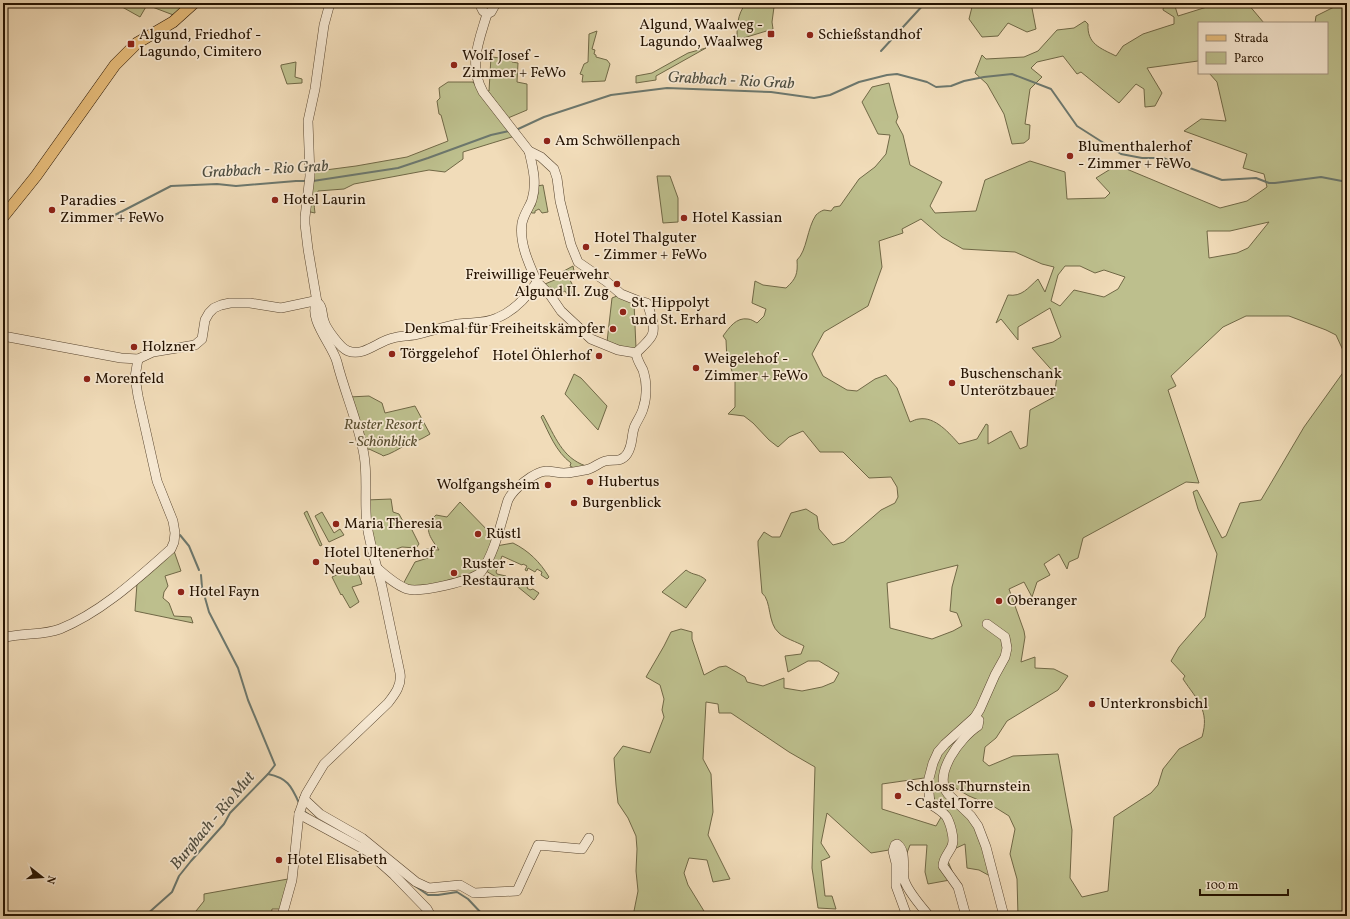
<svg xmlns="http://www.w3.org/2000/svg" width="1350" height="919" viewBox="0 0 1350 919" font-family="Vollkorn,serif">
<rect width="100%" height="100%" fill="#f1dcb9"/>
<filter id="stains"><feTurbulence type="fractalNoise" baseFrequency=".005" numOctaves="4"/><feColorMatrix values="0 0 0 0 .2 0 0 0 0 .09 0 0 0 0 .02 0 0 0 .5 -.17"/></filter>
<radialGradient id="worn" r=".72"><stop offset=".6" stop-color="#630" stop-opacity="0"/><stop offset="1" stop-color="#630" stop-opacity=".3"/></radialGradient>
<g fill="#bdbf8d" stroke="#706846" fill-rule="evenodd">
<path d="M115,3H189L176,16L147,5L140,17Z"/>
<path d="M746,3L774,7L772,22L773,29L737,40C737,26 737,15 746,3Z"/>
<path d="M973,3H1031L1036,29L1027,32L1008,23L998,36L982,37L969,19Z"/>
<path d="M1164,3H1174L1178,16L1210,6L1248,4L1264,23H1199V62L1198,61L1147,68L1162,93L1155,106L1145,107L1144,89L1136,84L1119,103L1081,72L1077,74L1063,56L1037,62L1031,68L1042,77L1030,89L1025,124L1030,125L1029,139L1024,143L1012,144L1004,114L987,84L975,73L982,55L986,59L1024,57L1038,51L1057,30L1074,28L1085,21L1088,24C1087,44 1100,48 1116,56L1123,46L1143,34L1174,24V17L1163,10Z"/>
<path d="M1342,3H1347V359L1336,335L1326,330L1289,316H1246L1223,327L1171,376L1176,386L1168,390L1199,483L1186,482L1083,538L1078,558L1069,562L1067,569L1059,554L1044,564L1050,575L1037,582L1032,597L1024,582L1009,589L1024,631L1025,637L1021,662L1035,657V668L1054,669L1068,676L1058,690L1007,721L996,738L985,747L983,761L989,766L1013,756L1058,754L1072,830L1070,878L1082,897L1108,891L1114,817L1151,793L1158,785L1163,769L1179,749L1202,737C1210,710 1197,700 1183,679L1185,676L1171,661L1179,647L1205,617L1217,554L1198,509L1193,492L1197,490L1222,538L1226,536L1240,503L1261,500L1304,427L1347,367V916H1018L1017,879L1010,854L1015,829L1009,816L993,806L969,796L945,782L970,818L981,840L990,876L979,870L967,868L965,844L954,849L947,859L955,878L950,880L928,884L925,872L927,845H910L905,858L889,850L871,853L827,813L821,843L830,857L821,861L825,896H832L836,909L818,908L812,868L815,767L789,752L731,713H719L718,704L706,702L703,759L711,774L713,812L708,835L730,879L713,882L707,860L689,858L684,873L688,885L707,916H633L638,891L636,871L637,849L636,836L628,818L618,803L616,785L614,758L623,746L650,753L664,717L662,710L664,699L660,685L646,677L664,646L671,632L681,629L692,632V639L704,675L719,667L726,666L745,677L747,682L763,686L784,678V688L802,691L822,687L834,682L839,673L819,661H808L788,672L785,656L801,654L804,646C797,642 784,638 779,633C767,623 772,601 762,593L758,545V541L764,532L772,537H780L791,513L806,509L817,516L819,529L833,545L844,542L881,510L895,503L898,497L897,487L891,477L869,478L843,452H820L803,431L789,437L778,447L769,440L753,423L744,416L728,414L735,407V381L730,365L727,361L726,340L723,336C729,328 736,317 748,319C751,319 755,322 757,323L764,316L766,309L752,303L755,281L763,285L786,288C796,279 798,274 797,260C807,251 807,228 816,215C818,213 821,211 824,210L831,211L834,207L840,206L859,179L875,167L886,154L890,135L878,134L862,102L872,87L889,83L894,103L898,117L896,122L903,135L910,165L942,182L930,206L935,213L976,211L985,180L1030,161L1065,172L1067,199L1105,198L1110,193L1096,178L1117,165L1220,208L1247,201L1267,187L1264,174L1243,168L1247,154L1184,131L1201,119L1226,121L1217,82L1209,73H1327V23H1315L1316,16ZM921,219L942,237L963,249L1015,252L1042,264L1054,267L1045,292L1038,279C1028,288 1022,297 1008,295L996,323L1001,319L1018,340V327L1050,308L1061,337L1053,342L1032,348L1057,376L1054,397L1030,410L1027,446L1020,449L1011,431L988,444V425L986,424L977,439L959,444C950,434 935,416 919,419C916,419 913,421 910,422L897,388L886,375L875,379L857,391L847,390L823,376L812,354L824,332L868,306L882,267L879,241L903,233L902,229ZM1269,222L1248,248L1237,253L1209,258L1207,231H1230ZM1065,266H1080L1095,273L1104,270L1125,277L1118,289L1104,297L1074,290L1060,306L1051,301L1058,275ZM958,565L952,587L950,611L957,613L962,626L953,631L932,639L890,628L887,583ZM924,778L935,800L944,812L936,826L882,809V784Z"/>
<path d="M597,31L592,49L595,50L594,54L596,55V57L607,60L610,64L605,81L582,82L583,75L580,74L584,64L588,62L589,34Z"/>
<path d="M706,48L656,76V80L636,83V76L652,73L688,53Z"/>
<path d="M491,57L512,59V62L518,63L517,82L527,84V110L508,118L488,91H489Z"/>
<path d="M296,62L295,77L302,79V83L287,84L281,67V65Z"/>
<path d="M448,82H473L515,136L463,152V159L445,172L429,170L354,184L344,189L318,191C313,198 314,205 315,213L306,211L310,172L356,166L407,157L448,141L441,115L439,114L437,101L440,98L439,88Z"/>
<path d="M657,176H670L678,198V222L663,223Z"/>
<path d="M543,185L548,212L542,213L539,209L535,211V213H532L529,211L530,207L535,206L534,199L537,186Z"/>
<path d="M573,266L574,271L567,274L574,288L572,292L567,294L565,291L560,293L558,290L555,292L551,287L548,289L545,284L564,276L562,272Z"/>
<path d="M617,296L634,303L636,348L633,350L607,342L612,298Z"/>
<path d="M574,374L581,378L607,406L598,430L565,394Z"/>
<path d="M369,396L382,403L385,413L415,406L430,434C422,439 415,442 406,445C398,449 391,454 383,456L382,455L369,449L363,451L349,397Z"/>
<path d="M543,415C555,436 562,458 586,466L574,468L570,466L571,463C556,452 549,433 541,417Z"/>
<path d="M391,499L393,512L399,514L404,523L411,528L419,544L416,548L402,547L374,557L366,500Z"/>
<path d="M460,502L494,537L483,568L451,584L402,586L415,562L428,558L426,549L439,550C430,537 422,528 436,515L447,517Z"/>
<path d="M307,511L322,545L320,546L304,513Z"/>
<path d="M322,512L334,533L340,529L344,535L329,542L315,516Z"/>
<path d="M513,543C529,551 540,562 549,577L547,579L541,575L542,572L537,569L535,572L528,568L527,571L525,570L527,566L523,564L522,565L502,556L496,572L497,574L506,576L503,581L486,571L496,546Z"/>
<path d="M174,551L181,571L165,576L168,586L164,592L163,598L169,603L174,616L191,617L193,623L135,611L137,583Z"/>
<path d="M353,567L356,573L358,572L362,584L352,587L359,602L350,608L342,594L341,595L332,577Z"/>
<path d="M686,570C694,576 698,573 706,580L686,608L662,592Z"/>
<path d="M522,583L528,586L527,588L530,590L533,589L539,593L534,600L518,587Z"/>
<path d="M288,879L281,909H272L271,916H192L204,901V894Z"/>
</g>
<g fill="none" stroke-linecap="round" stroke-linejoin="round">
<g stroke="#6c776d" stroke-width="2">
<path d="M881,51L925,3"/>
<path d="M516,130L544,117L611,95L667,88L771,92L814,98L830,95L859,82L887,75L897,74L927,82L936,87L951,86L964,81L984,77L1012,74L1051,89L1077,126L1121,154L1142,158H1163L1222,180L1256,178L1269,183H1275L1321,177L1347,182"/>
<path d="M313,181L398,168L428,158L491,135L509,131"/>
<path d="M93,218L113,216L171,186L217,184L236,186L296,181H306"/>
<path d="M180,535L189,546L199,570"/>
<path d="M201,575L202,587L209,612L238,668L248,700L275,765L268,774"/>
<path d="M305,812L309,815"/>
<path d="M415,886L428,895H438L457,892L468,899L484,916"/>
<path d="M145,916L172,892L179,876L191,861L224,824L230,813L268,774C287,778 291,785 299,803"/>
</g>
<defs>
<g id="minor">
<path d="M479,3L483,11L487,14"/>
<path d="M487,14L491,12L496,3"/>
<path d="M529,151C533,168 537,183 532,200C529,208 524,214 522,223C519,243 529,264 537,282"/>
<path d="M3,336L121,358L138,359L153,352L195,345L202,339L205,320L209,313L214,308L221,305L230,303H250L281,308L314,301C324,304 321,313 324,321C326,328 340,348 348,351C364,357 378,341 393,338C400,336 407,336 414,335C429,332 443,327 458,324C471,322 485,324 497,318C514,311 527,297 537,282L550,295L561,311L591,339L618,350L636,353"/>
<path d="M377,568C386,576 396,585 407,589C419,593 473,581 481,572C495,553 501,522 508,500C513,489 534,472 546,471C552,471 558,473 564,473C571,473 578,471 585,470C593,469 598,463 605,461C613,459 621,463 627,454C633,445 631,438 634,428C636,422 641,416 643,409C647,397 647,382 643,370C640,364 637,360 636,353C641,348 647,343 651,337C657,329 650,312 647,303L636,300L621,294L607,282L578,262L571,245L560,201L557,178L554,169L541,157L529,151L483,92C468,65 479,41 487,14"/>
<path d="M3,638C22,632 42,636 60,629C102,612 138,578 171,549L174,542L175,533L173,521L157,481L138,396L135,377L138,359"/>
<path d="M975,717L979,720L978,726C961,737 932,774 948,794L971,816L978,826L986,847L1004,916"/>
<path d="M304,799L320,814L362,838L416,882L429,888L460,885L474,893L517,891L538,845L582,849L589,838"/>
<path d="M299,814L367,851L394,875L427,909L431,916"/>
<path d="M282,916L292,880L299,814L306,794L324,764L388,703C395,694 402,685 400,673C394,644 388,616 382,587C377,566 370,546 367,525C364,502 368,478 364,455C359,424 345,394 337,362C333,346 307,318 317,302L308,249L305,224V217L310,176L308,121L315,89L324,25L330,3"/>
<path d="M907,916L896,886V863L893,851L895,845L897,844C907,851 902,868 904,879C907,891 922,907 929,916"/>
<path d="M966,916L958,887L943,866C943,858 949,853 952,846C955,839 950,822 946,816C942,811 935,807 930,804L928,782L933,763L938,752L945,744L975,717L980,709L995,675L1005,657L1007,648L1005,637L987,624"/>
</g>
<path id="major" d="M3,217L36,176L115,65L137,43L173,22L194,3"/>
</defs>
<use href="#minor" stroke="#57442e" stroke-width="10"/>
<use href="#major" stroke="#241200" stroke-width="12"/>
<use href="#minor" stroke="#f6e8d2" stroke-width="9"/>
<use href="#major" stroke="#e8be7c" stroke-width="11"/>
</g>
<g fill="#8f2418" stroke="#f6e8d2" stroke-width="1.5">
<rect x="767" y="30" width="8" height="8" rx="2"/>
<circle cx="810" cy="35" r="4"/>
<rect x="127" y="40" width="8" height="8" rx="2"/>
<circle cx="454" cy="65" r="4"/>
<circle cx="547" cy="141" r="4"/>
<circle cx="1070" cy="156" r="4"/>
<circle cx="275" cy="200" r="4"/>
<circle cx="52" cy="210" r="4"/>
<circle cx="684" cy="218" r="4"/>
<circle cx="586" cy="247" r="4"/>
<circle cx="617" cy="284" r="4"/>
<circle cx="623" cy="312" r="4"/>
<circle cx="613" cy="329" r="4"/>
<circle cx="134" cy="347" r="4"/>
<circle cx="392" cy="354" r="4"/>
<circle cx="599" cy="356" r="4"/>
<circle cx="696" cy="368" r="4"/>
<circle cx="87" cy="379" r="4"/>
<circle cx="952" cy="383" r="4"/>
<circle cx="590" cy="482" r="4"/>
<circle cx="548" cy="485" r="4"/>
<circle cx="574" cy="503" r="4"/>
<circle cx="336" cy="524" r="4"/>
<circle cx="478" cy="534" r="4"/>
<circle cx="316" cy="562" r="4"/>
<circle cx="454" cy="573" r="4"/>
<circle cx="181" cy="592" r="4"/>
<circle cx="999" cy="601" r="4"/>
<circle cx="1092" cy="704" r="4"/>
<circle cx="898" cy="796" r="4"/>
<circle cx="279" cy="860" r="4"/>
</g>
<g text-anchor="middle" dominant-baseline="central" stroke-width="3.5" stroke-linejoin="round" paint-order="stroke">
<g font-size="15" fill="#241200" stroke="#f6e8d2" text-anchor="start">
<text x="763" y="25" text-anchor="end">Algund, Waalweg -<tspan x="763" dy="17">Lagundo, Waalweg</tspan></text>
<text x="139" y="35">Algund, Friedhof -<tspan x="139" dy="17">Lagundo, Cimitero</tspan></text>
<text x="818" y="35">Schießstandhof</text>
<text x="462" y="56">Wolf Josef -<tspan x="462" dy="17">Zimmer + FeWo</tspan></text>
<text x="555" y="141">Am Schwöllenpach</text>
<text x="1078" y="147">Blumenthalerhof<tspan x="1078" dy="17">- Zimmer + FeWo</tspan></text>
<text x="283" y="200">Hotel Laurin</text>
<text x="60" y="201">Paradies -<tspan x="60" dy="17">Zimmer + FeWo</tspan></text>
<text x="692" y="218">Hotel Kassian</text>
<text x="594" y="238">Hotel Thalguter<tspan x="594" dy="17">- Zimmer + FeWo</tspan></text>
<text x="609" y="275" text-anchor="end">Freiwillige Feuerwehr<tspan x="609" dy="17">Algund II. Zug</tspan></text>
<text x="631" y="303">St. Hippolyt<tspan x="631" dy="17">und St. Erhard</tspan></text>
<text x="605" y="329" text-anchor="end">Denkmal für Freiheitskämpfer</text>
<text x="142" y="347">Holzner</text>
<text x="400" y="354">Törggelehof</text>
<text x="591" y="356" text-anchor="end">Hotel Öhlerhof</text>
<text x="704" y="359">Weigelehof -<tspan x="704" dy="17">Zimmer + FeWo</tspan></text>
<text x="960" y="374">Buschenschank<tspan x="960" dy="17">Unterötzbauer</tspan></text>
<text x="95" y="379">Morenfeld</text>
<text x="598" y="482">Hubertus</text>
<text x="540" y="485" text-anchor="end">Wolfgangsheim</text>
<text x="582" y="503">Burgenblick</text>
<text x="344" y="524">Maria Theresia</text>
<text x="486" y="534">Rüstl</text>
<text x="324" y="553">Hotel Ultenerhof<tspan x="324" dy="17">Neubau</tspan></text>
<text x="462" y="564">Ruster -<tspan x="462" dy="17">Restaurant</tspan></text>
<text x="189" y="592">Hotel Fayn</text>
<text x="1007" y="601">Oberanger</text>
<text x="1100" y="704">Unterkronsbichl</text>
<text x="906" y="787">Schloss Thurnstein<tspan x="906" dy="17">- Castel Torre</tspan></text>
<text x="287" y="860">Hotel Elisabeth</text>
</g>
<g font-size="15" font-style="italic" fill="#5a4f31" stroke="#f6e8d2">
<text x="383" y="425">Ruster Resort<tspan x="383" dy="17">- Schönblick</tspan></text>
</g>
<g font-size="16" font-style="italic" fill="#4e4d40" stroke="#f6e8d2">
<text transform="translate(731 81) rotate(3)">Grabbach - Rio Grab</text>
<text transform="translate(265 170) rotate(-3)">Grabbach - Rio Grab</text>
<text transform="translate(213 821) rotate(-50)">Burgbach - Rio Mut</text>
</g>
</g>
<rect width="1350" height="919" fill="none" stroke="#f1dcb9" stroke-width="16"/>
<rect x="4" y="4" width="1342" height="911" fill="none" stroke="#241200" stroke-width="2"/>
<rect x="8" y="8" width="1334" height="903" fill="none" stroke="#241200"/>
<rect x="1198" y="22" width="130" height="52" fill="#f6e8d2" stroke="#a2927e"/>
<rect x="1206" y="35" width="20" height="6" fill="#e8be7c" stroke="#a2927e"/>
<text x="1234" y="42" font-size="12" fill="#241200">Strada</text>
<rect x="1206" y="52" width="20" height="12" fill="#bdbf8d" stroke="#a2927e"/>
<text x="1234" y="62" font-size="12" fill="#241200">Parco</text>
<g transform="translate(42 877) rotate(107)" stroke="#f6e8d2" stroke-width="3" paint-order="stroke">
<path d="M0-3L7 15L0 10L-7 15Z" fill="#241200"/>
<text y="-6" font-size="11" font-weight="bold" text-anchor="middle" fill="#241200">N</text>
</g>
<path d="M1200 889v6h88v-6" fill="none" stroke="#241200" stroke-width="2"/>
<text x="1206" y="889" font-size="12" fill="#241200" stroke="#f6e8d2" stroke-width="3" paint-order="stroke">100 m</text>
<rect width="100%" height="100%" filter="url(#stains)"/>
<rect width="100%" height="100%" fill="url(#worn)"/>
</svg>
